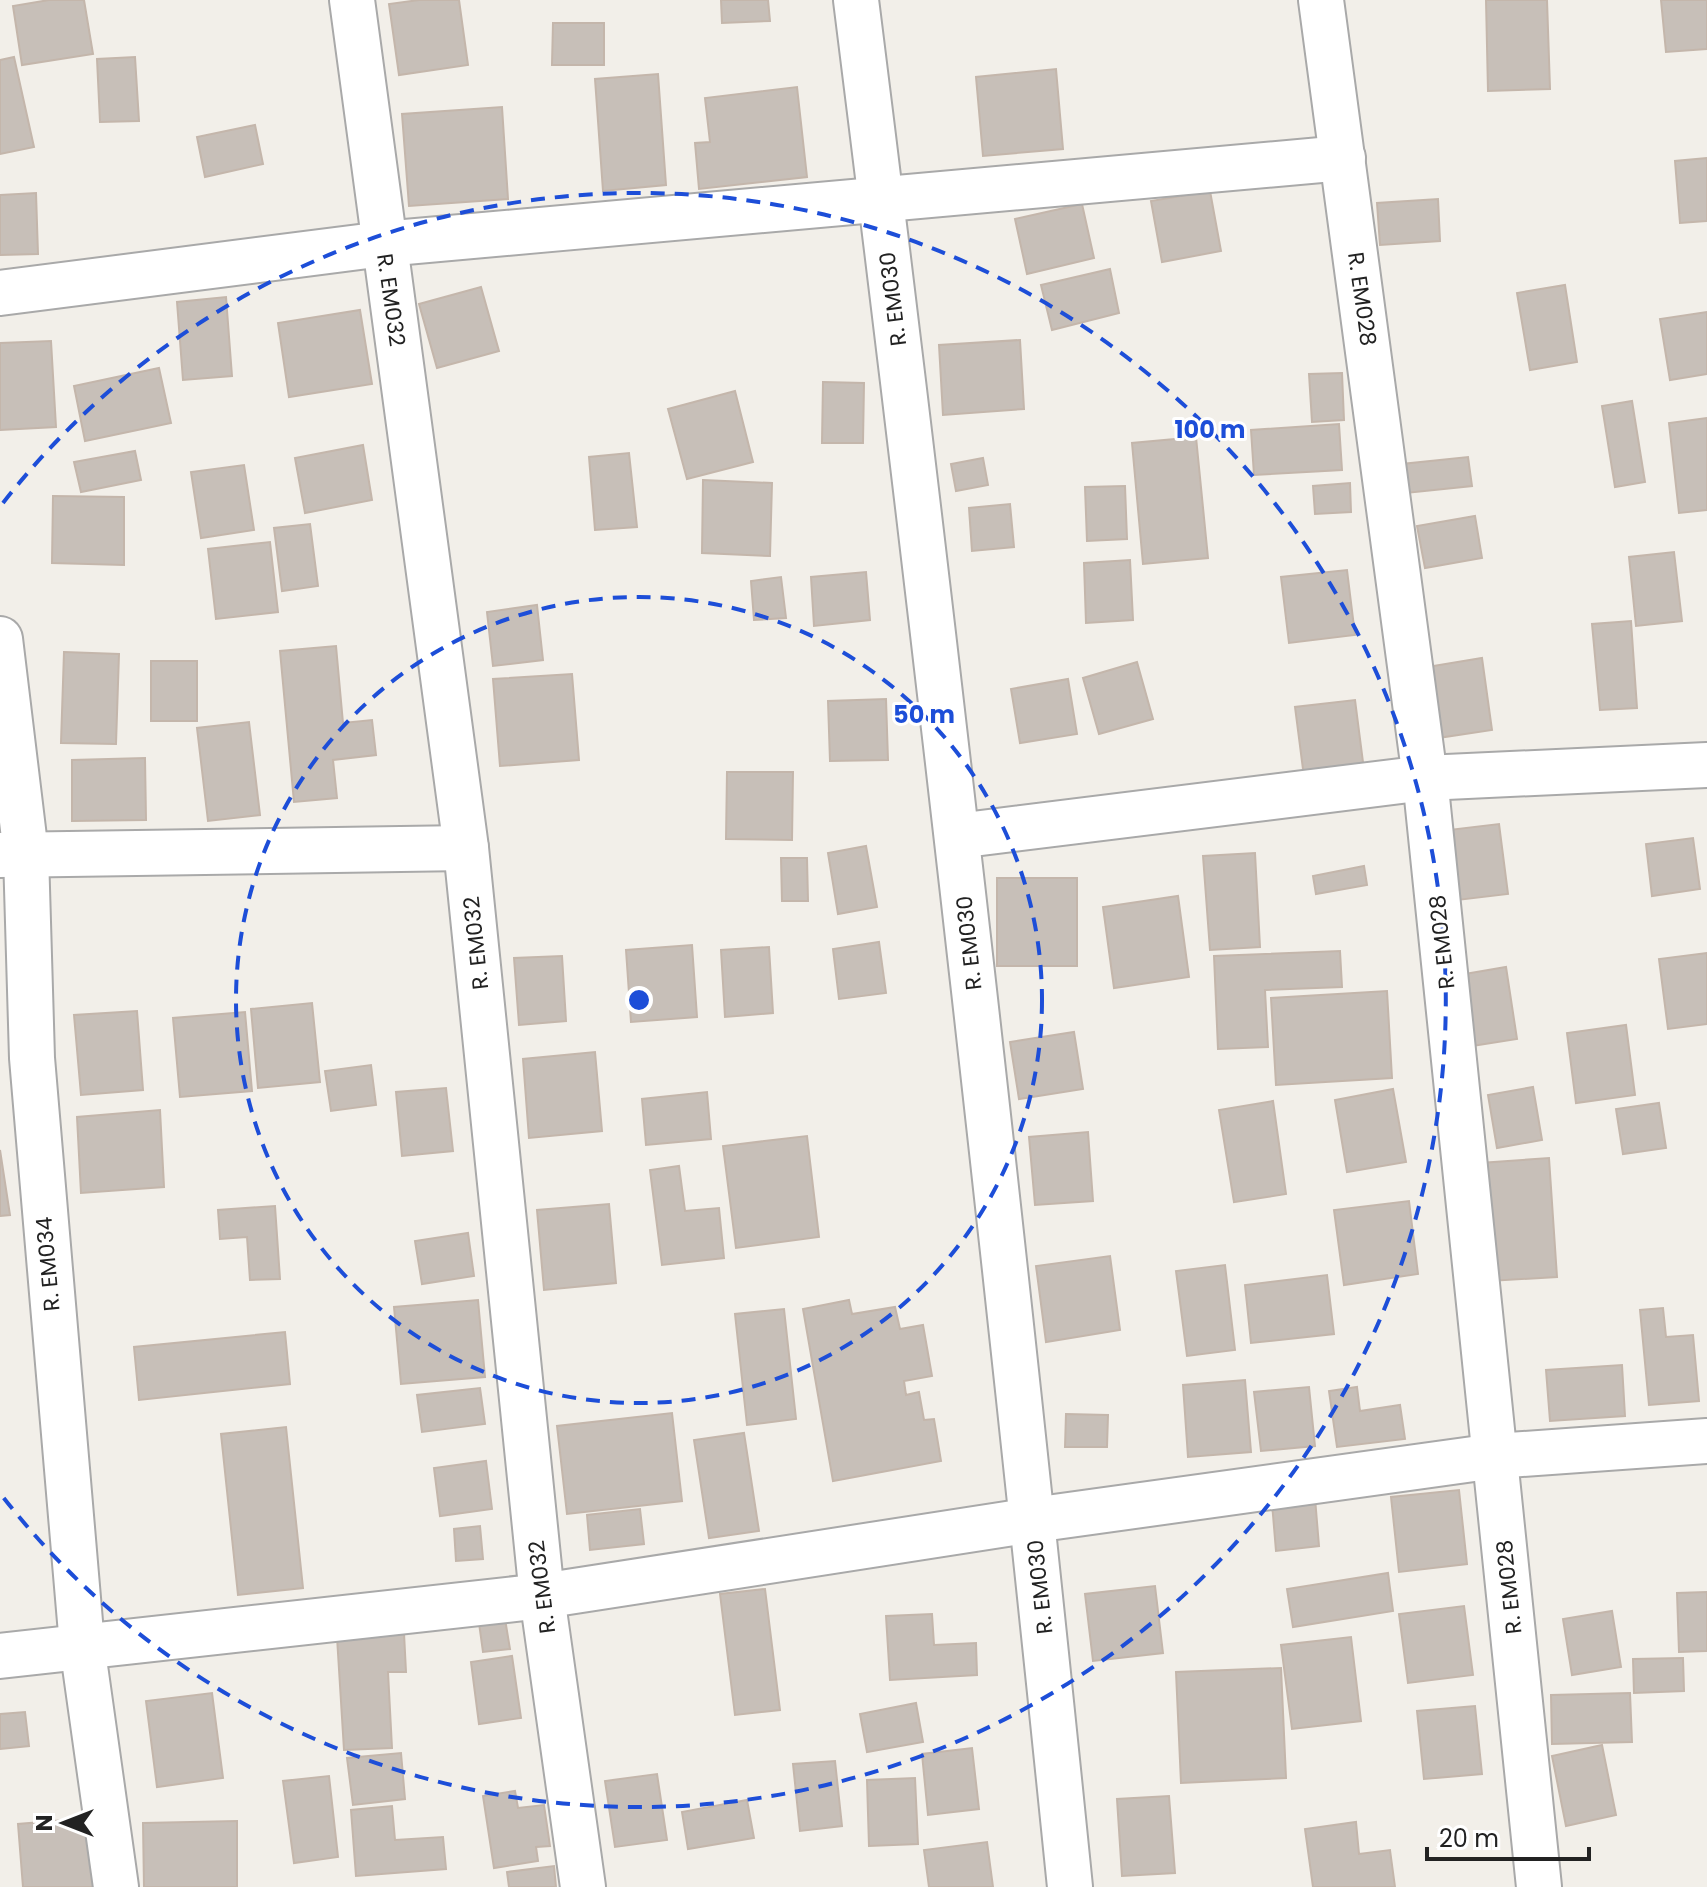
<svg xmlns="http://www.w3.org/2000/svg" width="1707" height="1887" viewBox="0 0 1707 1887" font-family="Poppins,sans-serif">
<rect width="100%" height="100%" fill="#f2efe9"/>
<g fill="#c7bfb8" stroke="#c4b6ab" stroke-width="2">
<path d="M49,0H84L93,54L22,65L13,6Z"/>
<path d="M419,0H459L468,65L399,75L389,4Z"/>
<path d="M721,0H768L770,21L722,23Z"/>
<path d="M1486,0H1547L1550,89L1488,91Z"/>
<path d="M1661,0H1707V49L1666,52Z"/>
<path d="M553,23H604V65H552Z"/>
<path d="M14,57L34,147L0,154V60Z"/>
<path d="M135,57L139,121L100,122L97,59Z"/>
<path d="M1056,69L1063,149L983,156L976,77Z"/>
<path d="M658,74L666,185L603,191L595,79Z"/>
<path d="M797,87L807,177L699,189L695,143L710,142L705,98Z"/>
<path d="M502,107L508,199L409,206L402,114Z"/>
<path d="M255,125L263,164L205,177L197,137Z"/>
<path d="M1707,158V221L1680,223L1675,161Z"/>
<path d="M1210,191L1221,251L1162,262L1151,201Z"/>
<path d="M36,193L38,254L0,255V195Z"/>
<path d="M1438,199L1440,241L1380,245L1377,203Z"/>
<path d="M1082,204L1094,258L1027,274L1015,219Z"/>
<path d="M1110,269L1119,313L1052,330L1041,285Z"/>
<path d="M1565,285L1577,362L1530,370L1517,293Z"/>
<path d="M481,287L499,351L437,368L419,304Z"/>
<path d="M226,297L232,376L183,380L177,302Z"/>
<path d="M360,310L372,384L289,397L278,323Z"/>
<path d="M1707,312V374L1670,380L1660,319Z"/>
<path d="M1020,340L1024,409L943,415L939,345Z"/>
<path d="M51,341L56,427L0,430V343Z"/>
<path d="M159,368L171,423L85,441L74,386Z"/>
<path d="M1342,373L1344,420L1312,422L1309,374Z"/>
<path d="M823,382L864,383L863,443H822Z"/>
<path d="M735,391L753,462L687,479L668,409Z"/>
<path d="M1632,401L1645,482L1615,487L1602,406Z"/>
<path d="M1707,418V510L1679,513L1669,423Z"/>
<path d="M1339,424L1342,470L1254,475L1251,430Z"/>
<path d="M1196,437L1208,558L1143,564L1132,443Z"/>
<path d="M363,445L372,500L305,513L295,458Z"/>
<path d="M135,451L141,480L81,492L74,462Z"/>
<path d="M629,453L637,527L595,530L589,457Z"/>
<path d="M1468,457L1472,486L1406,493L1402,464Z"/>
<path d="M983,458L988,485L956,491L951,464Z"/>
<path d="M244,465L254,530L201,538L191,472Z"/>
<path d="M703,480L772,483L770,556L702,553Z"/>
<path d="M1350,483L1351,512L1315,514L1313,486Z"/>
<path d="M1125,486L1127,539L1087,541L1085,487Z"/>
<path d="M53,496L124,497V565L52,563Z"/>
<path d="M1010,504L1014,547L972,551L969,508Z"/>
<path d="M1475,516L1482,558L1425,568L1417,526Z"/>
<path d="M310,524L318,586L282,591L274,528Z"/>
<path d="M270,542L278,612L216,619L208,549Z"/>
<path d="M1674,552L1682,621L1636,626L1629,557Z"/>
<path d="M1130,560L1133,620L1086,623L1084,563Z"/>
<path d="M1347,570L1355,635L1289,643L1281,577Z"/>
<path d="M866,572L870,620L814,626L811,577Z"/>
<path d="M781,577L786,618L754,620L751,581Z"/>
<path d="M537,605L543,660L493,666L487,612Z"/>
<path d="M1631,621L1637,708L1600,710L1592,624Z"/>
<path d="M336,646L343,723L372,720L376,755L333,760L337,798L294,802L280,651Z"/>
<path d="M64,652L119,654L116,744L61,743Z"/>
<path d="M1482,658L1492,730L1438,738L1427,667Z"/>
<rect x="151" y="661" width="46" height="60"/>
<path d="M1137,662L1153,719L1099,734L1083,678Z"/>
<path d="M572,674L579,760L500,766L493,679Z"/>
<path d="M1068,679L1077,734L1020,743L1011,689Z"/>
<path d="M886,699L888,760L830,761L828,701Z"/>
<path d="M1355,700L1364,770L1304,777L1295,707Z"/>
<path d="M249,722L260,815L208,821L197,728Z"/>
<path d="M145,758L146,820L72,821V760Z"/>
<path d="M727,772H793L792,840L726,839Z"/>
<path d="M1499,824L1508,894L1449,901L1440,831Z"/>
<path d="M1693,838L1700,889L1652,896L1646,844Z"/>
<path d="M866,846L877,907L838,914L828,853Z"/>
<path d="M1255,853L1260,947L1210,950L1203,856Z"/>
<path d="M781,858H807L808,901H782Z"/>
<path d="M1364,866L1367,885L1316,894L1313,876Z"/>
<rect x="997" y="878" width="80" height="88"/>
<path d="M1178,896L1189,977L1114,988L1103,907Z"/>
<path d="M879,942L886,993L839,999L833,949Z"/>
<path d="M692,945L697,1017L631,1022L626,950Z"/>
<path d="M769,947L773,1013L725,1017L721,950Z"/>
<path d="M1340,951L1342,987L1265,990L1268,1047L1218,1049L1214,956Z"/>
<path d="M1707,953V1024L1668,1029L1659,959Z"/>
<path d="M562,956L566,1021L519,1025L514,958Z"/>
<path d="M1506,967L1517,1039L1459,1048L1447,977Z"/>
<path d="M1387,991L1392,1078L1276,1085L1271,998Z"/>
<path d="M312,1003L320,1082L258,1088L251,1009Z"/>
<path d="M137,1011L143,1090L81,1095L74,1015Z"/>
<path d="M245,1012L252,1091L180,1097L173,1018Z"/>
<path d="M1626,1025L1635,1095L1576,1103L1567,1033Z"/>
<path d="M1074,1032L1083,1089L1019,1099L1010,1042Z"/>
<path d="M595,1052L602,1131L529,1138L523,1059Z"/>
<path d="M371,1065L376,1105L331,1111L325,1071Z"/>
<path d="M1533,1087L1542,1140L1497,1148L1488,1095Z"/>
<path d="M446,1088L453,1151L402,1156L396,1092Z"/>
<path d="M1393,1089L1406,1162L1347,1172L1335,1100Z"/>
<path d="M707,1092L711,1139L646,1145L642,1099Z"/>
<path d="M1273,1101L1286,1194L1234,1202L1219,1110Z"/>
<path d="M1659,1103L1666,1148L1623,1154L1616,1109Z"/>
<path d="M160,1110L164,1187L81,1193L77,1117Z"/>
<path d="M1088,1132L1093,1201L1035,1205L1029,1137Z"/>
<path d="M807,1136L819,1237L736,1248L723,1146Z"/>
<path d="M0,1150L10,1215L0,1216Z"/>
<path d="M1549,1158L1557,1277L1489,1281L1480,1163Z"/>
<path d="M679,1166L685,1211L719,1208L724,1258L662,1265L650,1170Z"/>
<path d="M1409,1201L1418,1274L1344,1285L1334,1210Z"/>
<path d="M609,1204L616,1283L544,1290L537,1210Z"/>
<path d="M275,1206L280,1279L250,1280L247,1237L220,1239L218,1210Z"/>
<path d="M468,1233L474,1276L422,1284L415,1241Z"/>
<path d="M1110,1256L1120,1330L1046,1342L1036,1266Z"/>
<path d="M1225,1265L1235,1350L1187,1356L1176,1271Z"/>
<path d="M1327,1275L1334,1334L1251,1343L1245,1285Z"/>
<path d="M478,1300L485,1377L401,1384L394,1307Z"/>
<path d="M849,1300L852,1314L895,1307L900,1329L923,1325L932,1376L904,1381L906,1395L919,1392L924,1420L934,1419L941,1461L833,1481L803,1309Z"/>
<path d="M1663,1308L1666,1337L1693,1335L1699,1401L1649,1405L1640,1310Z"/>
<path d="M784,1309L796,1419L747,1425L735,1314Z"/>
<path d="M285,1332L290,1384L139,1400L134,1347Z"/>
<path d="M1622,1365L1625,1416L1550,1421L1546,1370Z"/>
<path d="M1245,1380L1251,1452L1188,1457L1183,1385Z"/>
<path d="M1309,1387L1315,1446L1261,1451L1254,1392Z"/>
<path d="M1357,1387L1360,1411L1400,1405L1405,1439L1337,1447L1329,1391Z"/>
<path d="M480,1388L485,1424L422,1432L417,1395Z"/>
<path d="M672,1413L682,1501L567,1514L557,1426Z"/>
<path d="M1066,1414L1108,1415L1107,1447H1065Z"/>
<path d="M286,1427L303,1588L238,1595L221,1434Z"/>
<path d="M744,1433L759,1531L709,1538L694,1440Z"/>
<path d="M486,1461L492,1509L440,1516L434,1468Z"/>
<path d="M1459,1490L1467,1564L1399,1572L1391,1497Z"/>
<path d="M1315,1498L1319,1546L1276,1551L1272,1503Z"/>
<path d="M640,1509L644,1544L590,1550L587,1515Z"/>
<path d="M480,1526L483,1559L456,1561L454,1529Z"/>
<path d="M1388,1573L1393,1611L1293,1627L1287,1589Z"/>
<path d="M1155,1586L1163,1653L1093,1661L1085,1594Z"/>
<path d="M765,1589L780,1710L735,1715L720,1594Z"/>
<path d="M1707,1592V1651L1679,1652L1677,1593Z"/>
<path d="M1464,1606L1473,1675L1408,1683L1399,1614Z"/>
<path d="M1612,1611L1621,1667L1572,1675L1563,1619Z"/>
<path d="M932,1614L934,1645L976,1643L977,1675L890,1680L886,1616Z"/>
<path d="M505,1619L510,1649L483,1652L479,1623Z"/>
<path d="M404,1633L406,1672H388L392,1748L344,1750L337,1637Z"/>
<path d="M1351,1637L1361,1721L1292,1729L1281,1645Z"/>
<path d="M512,1656L521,1718L479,1724L471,1662Z"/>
<path d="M1683,1658L1684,1691L1634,1693L1633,1659Z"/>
<path d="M1281,1668L1286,1778L1181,1783L1176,1672Z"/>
<path d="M212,1693L223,1778L157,1787L146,1701Z"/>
<path d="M1630,1693L1632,1742L1552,1744L1551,1695Z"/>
<path d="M916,1703L923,1742L867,1752L860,1714Z"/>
<path d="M1475,1706L1482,1774L1424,1779L1417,1711Z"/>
<path d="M25,1712L29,1746L0,1749V1714Z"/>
<path d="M1602,1745L1616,1815L1566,1826L1552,1756Z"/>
<path d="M972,1748L979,1809L928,1815L922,1754Z"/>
<path d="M401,1753L405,1799L353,1805L347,1758Z"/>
<path d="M835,1761L842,1826L800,1831L793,1764Z"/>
<path d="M657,1774L667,1840L615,1847L605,1781Z"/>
<path d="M329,1776L338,1857L294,1863L283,1781Z"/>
<path d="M915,1778L918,1844L869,1846L867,1780Z"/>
<path d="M515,1791L518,1808L544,1805L550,1846L536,1847L538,1861L494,1868L483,1796Z"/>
<path d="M1169,1796L1175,1873L1122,1876L1117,1799Z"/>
<path d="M747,1800L754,1838L688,1849L682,1812Z"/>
<path d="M392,1806L395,1840L443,1837L446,1869L356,1876L351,1810Z"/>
<path d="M89,1818L94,1887H23L18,1824Z"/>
<path d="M237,1821V1887H144L143,1823Z"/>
<path d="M1356,1822L1359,1854L1390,1850L1395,1887H1313L1305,1829Z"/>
<path d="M987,1842L993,1887H929L924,1850Z"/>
<path d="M554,1866L556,1887H509L507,1872Z"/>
</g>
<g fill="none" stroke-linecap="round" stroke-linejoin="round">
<defs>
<g id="minor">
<path d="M352,0L466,848L542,1596L583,1887"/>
<path d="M856,0C935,628 1006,1257 1070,1887"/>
<path d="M1321,0L1425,778L1539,1887"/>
<path d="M0,293L383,244L1343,158"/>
<path d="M0,639L26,854L32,1058L82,1645L116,1887"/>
<path d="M957,836L1425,778L1707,765"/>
<path d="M0,855L466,848"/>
<path d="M0,1656L542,1596L1033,1520L1495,1456L1707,1441"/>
</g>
</defs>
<use href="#minor" stroke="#a9a9a9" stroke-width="48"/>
<use href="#minor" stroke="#fff" stroke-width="44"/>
</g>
<g fill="none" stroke="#1d4ed8" stroke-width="4" stroke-dasharray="14 10">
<circle cx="639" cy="1000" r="403"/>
<path d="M3 503A807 807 0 1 1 3 1497"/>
</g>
<g text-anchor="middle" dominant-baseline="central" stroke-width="6" stroke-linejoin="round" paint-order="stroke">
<g font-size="22" fill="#222" stroke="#fff">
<text transform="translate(893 299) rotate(-97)">R. EM030</text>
<text transform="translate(1362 299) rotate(82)">R. EM028</text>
<text transform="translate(391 300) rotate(82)">R. EM032</text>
<text transform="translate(1442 942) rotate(-96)">R. EM028</text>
<text transform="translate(476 943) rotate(-96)">R. EM032</text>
<text transform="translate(969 943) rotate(-96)">R. EM030</text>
<text transform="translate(48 1264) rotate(-95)">R. EM034</text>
<text transform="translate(542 1587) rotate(-97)">R. EM032</text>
<text transform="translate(1040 1587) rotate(-96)">R. EM030</text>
<text transform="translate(1509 1587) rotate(-96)">R. EM028</text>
</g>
</g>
<circle cx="639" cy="1000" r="12" fill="#1d4ed8" stroke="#fff" stroke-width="4"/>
<g font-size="24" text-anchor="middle" font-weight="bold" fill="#1d4ed8" stroke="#fff" stroke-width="6" stroke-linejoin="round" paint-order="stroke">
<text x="1210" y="438">100 m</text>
<text x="924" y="723">50 m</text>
</g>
<g transform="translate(64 1823) rotate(270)" stroke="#ffffff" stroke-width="6" paint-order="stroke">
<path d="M0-6L14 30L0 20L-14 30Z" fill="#222222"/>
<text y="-12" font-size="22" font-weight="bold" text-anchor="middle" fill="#222222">N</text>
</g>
<path d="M1427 1847v12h162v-12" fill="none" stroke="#222222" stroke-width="4"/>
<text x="1439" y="1847" font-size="24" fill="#222222" stroke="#ffffff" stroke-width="6" paint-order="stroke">20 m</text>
</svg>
